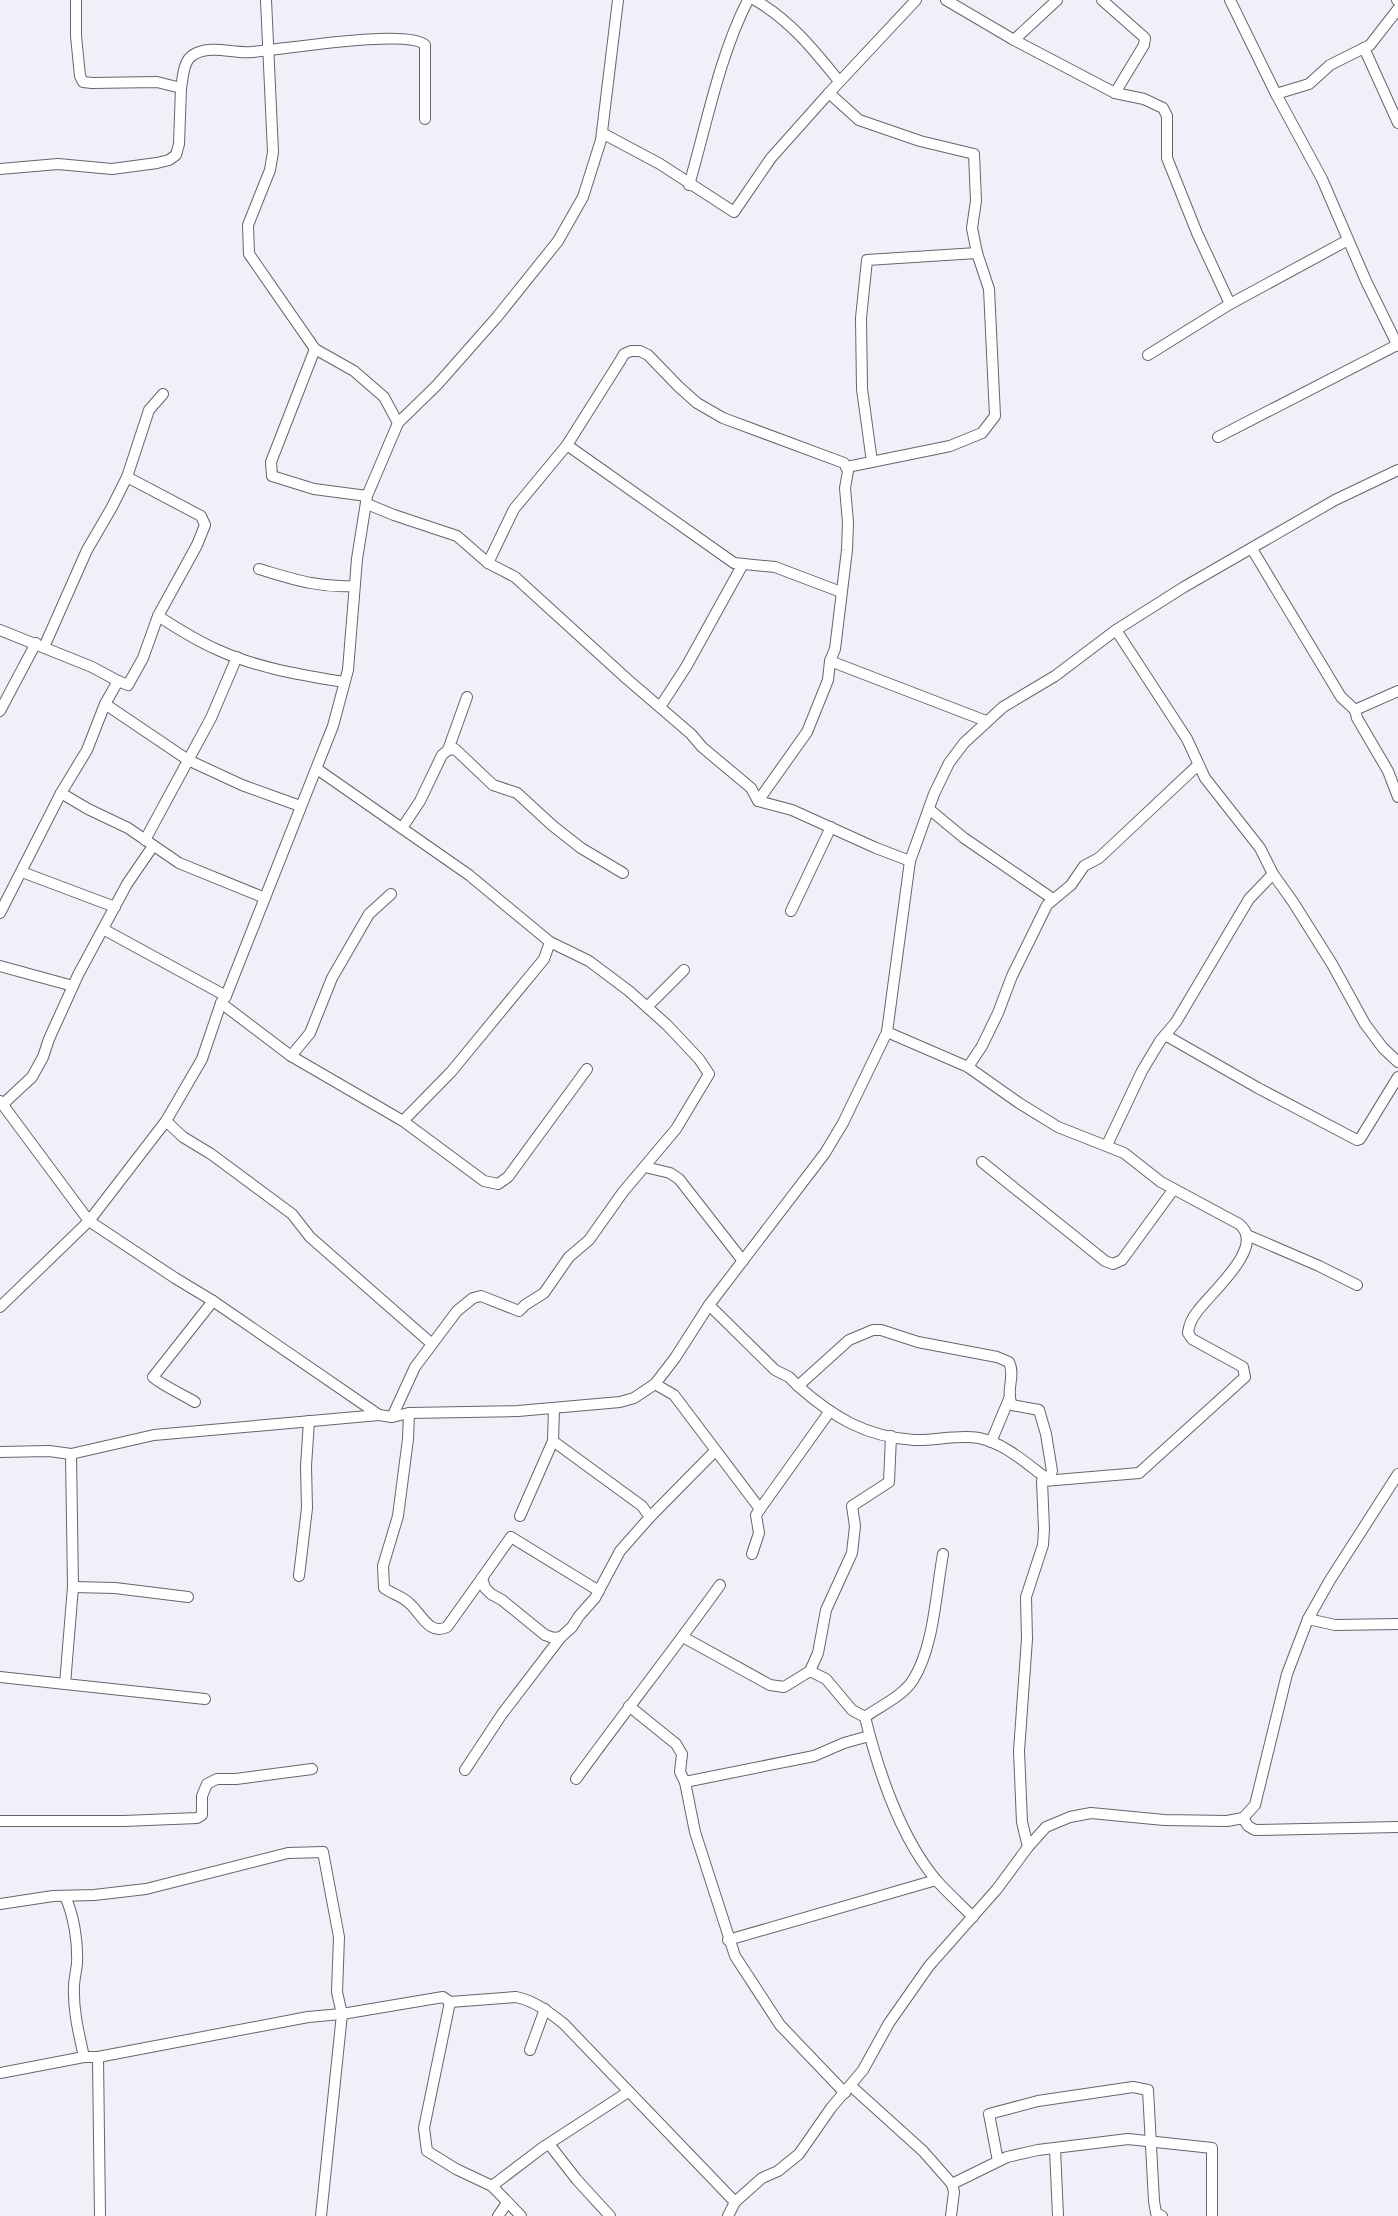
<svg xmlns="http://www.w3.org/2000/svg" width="1398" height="2216" viewBox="0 0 1398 2216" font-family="Lato,sans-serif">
<rect width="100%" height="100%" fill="#f1f0f8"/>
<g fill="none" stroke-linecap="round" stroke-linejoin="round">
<defs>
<g id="street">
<path d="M266,0L273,152L270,170L248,225L249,254L315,349L354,371L384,397L398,423"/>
<path d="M755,0C790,20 814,50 839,81"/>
<path d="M916,0L829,93L859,120L920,141L974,154L976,201L972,228L977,253"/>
<path d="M946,0L1014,40L1115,93L1144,99L1163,108L1167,116V158L1197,233L1230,304L1348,240"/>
<path d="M1102,0L1145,38L1144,45L1115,93"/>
<path d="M1230,0L1276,94L1322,179L1366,281L1398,346"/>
<path d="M1397,0L1398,1"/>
<path d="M1014,40L1057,0"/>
<path d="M1364,48L1398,123"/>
<path d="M181,88C183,78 183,61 193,55C211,44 233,54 252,52C280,50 409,28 425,45V119"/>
<path d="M1276,94L1309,84L1330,65L1370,45L1398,9"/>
<path d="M602,133L660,164L734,212L771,158L829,93"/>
<path d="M0,169L58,164L112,169L157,163L169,160L176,155L179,144L181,88L157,82L92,83L83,82L80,76L76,36V0"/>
<path d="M689,185C707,123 719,57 748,0"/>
<path d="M315,349L271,462L272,476L314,489L367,496"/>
<path d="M1148,355L1230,304"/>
<path d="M1218,437L1397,345"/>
<path d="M567,445L734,563L775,567L841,592"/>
<path d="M847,467L950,446L982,433L995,416L989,289L977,253L867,260L861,318L862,389L872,462"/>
<path d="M367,504L394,515L457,536L488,563L515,577L627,679L691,734L702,747L751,788L758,801L792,810L876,848L910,861"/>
<path d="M1252,549L1341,697L1355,710"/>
<path d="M488,563L514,509L567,445L620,361L624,354L631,351H640L648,355L679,387L697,403L723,418L844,463L848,471L845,488L848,522L847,550L835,649L830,661L828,680L807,732L758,801"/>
<path d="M259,569C293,579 318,588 354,586"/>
<path d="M158,616C178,629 197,641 218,650C257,668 302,675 344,682"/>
<path d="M0,630L92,667L118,681L105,704L87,750L61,793L0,913"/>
<path d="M1116,630L1187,739L1205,778L1260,848L1273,874L1293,902L1332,964L1365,1024L1383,1048L1398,1062"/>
<path d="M44,647L87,550L112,507L127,477L149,410L163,394"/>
<path d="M830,661L986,721"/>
<path d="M118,681L128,685L143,658L158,616L197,545L205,525L201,516L127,477"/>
<path d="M1398,691L1355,710L1357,718L1388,771L1398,797"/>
<path d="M105,704L188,760L242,785L300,806"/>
<path d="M660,707L686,667L743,564"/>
<path d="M0,711L36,643"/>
<path d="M448,750L467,697"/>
<path d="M317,769L469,875L550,942L589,961L629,991L667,1025L699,1059L709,1074L676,1129L623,1192L589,1240L569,1257L544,1293L525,1305L519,1311L481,1296L473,1298L457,1311L415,1367L392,1417"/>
<path d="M61,793L88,809L128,828L179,863L265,898"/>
<path d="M929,809L964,838L1053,899"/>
<path d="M402,828L420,801L442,755L448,750L455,749L493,785L517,793L553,826L581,848L623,873"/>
<path d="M145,840L211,718L237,657"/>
<path d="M22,872L115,907"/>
<path d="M791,911L831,827"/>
<path d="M103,929L226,996"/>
<path d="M0,966L73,986"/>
<path d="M221,1003L291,1056L403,1121L484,1181L498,1184L508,1177L587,1069"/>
<path d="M647,1007L684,970"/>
<path d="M887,1032L968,1067L1019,1103L1058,1127L1124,1153L1161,1182L1239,1224C1268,1246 1209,1294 1197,1312C1192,1318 1189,1325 1188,1333L1192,1339L1243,1367L1245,1377L1139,1473L1044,1481"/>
<path d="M1165,1035L1258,1088L1357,1140L1360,1139L1398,1077"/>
<path d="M291,1056L310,1033L332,978L369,914L391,894"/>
<path d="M968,1067L982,1046L998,1013L1012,976L1047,905L1071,885L1084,866L1099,858L1198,765"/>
<path d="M0,1101L89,1221L175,1278L213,1301L379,1415"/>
<path d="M3,1104L32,1077L43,1057L49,1039L78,975L127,884L153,846"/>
<path d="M166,1121L183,1137L211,1154L292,1214L310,1237L432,1344"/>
<path d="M403,1121L451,1072L544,959L550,942"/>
<path d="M1107,1145L1142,1071L1160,1041L1176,1022L1249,899L1273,874"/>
<path d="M982,1162L1105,1261L1113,1264L1122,1260L1173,1190"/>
<path d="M645,1167L670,1173L679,1179L743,1261"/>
<path d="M1247,1235L1319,1266L1357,1285"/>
<path d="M709,1305L775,1370L789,1377L798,1386L849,1340L873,1330H881L918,1342L997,1357L1009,1362C1016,1376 1005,1391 1012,1405L1039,1410L1046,1434L1052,1471L1050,1476L1042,1481L1044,1529L1043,1545L1026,1597L1027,1639L1019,1751L1022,1822L1028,1847"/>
<path d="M0,1307L89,1221L166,1121L202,1059L221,1003L226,996L333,726L348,670L357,559L367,496L398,423L437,385L497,317L558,241L583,197L601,140L618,0"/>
<path d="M655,1384L674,1395L760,1509L756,1515L759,1533L752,1554"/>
<path d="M798,1386C833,1417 866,1437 914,1440C935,1441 958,1434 979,1438C1004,1443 1026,1463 1046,1478"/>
<path d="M195,1402C185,1396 160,1384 153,1377L213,1301"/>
<path d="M409,1413L408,1439L398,1516L383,1566L384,1588C392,1594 402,1596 409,1603C421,1613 429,1636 447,1627L482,1578L485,1588L491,1594L502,1600L545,1635L554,1638L561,1637L572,1627L579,1616L595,1598L620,1551L650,1517L642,1506L553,1441L554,1408"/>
<path d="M891,1436L889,1482L852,1506L855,1526L852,1553L826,1610L818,1653L810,1671L826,1679L852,1710L865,1717C878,1770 901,1839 937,1881C948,1893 961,1905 973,1917"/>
<path d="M991,1442L1009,1399"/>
<path d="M0,1452L49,1451L71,1454L154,1435L379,1415L392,1417L409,1413L518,1411L620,1402L634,1398L655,1384L675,1358L709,1305L825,1153L843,1123L887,1032L910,861L934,794L949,763L964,743L1003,707L1055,676L1116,630L1184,587L1335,500L1398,470"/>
<path d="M760,1509L830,1411"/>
<path d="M520,1516L553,1441"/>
<path d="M650,1517L715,1451"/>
<path d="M299,1576L307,1508L306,1466L309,1421"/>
<path d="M482,1578L511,1537L599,1591"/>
<path d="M73,1587L115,1588L188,1597"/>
<path d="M1308,1619L1335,1625L1398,1624"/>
<path d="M683,1637L770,1685L784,1687L810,1671"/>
<path d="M0,1677L65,1684L73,1587L71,1454"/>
<path d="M65,1684L205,1699"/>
<path d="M629,1706L676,1744L682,1754L680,1772L685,1782"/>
<path d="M865,1717C880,1706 903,1696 913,1680C934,1647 936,1592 943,1554"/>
<path d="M465,1770L502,1714L561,1637"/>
<path d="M576,1779C623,1714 673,1651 720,1585"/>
<path d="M1243,1818L1248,1826L1255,1830L1398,1827"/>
<path d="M0,1821H124L197,1818L202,1815V1796L207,1784L217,1779H236L312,1769"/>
<path d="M65,1896C74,1916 78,1942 77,1964C76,1972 74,1980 74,1987C73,2011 79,2034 84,2057"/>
<path d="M0,1904L53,1896L94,1895L146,1889L288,1853L323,1852L339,1937L337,1992L342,2014L321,2216"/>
<path d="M728,1940L936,1880"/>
<path d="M450,2002L516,1997C535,2001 549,2012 564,2024L735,2202"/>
<path d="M530,2050L545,2009"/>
<path d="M98,2057L100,2216"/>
<path d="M0,2073L84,2057H98L308,2017L342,2014L443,1997L450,2002L424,2128L427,2151L456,2169L492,2186L521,2216"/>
<path d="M851,2086L923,2151L952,2184L954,2192L951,2216"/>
<path d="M845,2093L780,2025L735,1956L695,1832L685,1782L814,1756L844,1743L869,1736"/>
<path d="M549,2144L577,2180L610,2216"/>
<path d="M1055,2149L1058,2216"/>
<path d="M998,2161L989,2114L1038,2101L1133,2087L1148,2090L1154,2201L1156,2213L1162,2216"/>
<path d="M952,2184L1007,2157L1038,2150L1128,2139L1212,2148V2216"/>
<path d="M492,2186L542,2148L628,2092"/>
<path d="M498,2216L507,2203"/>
<path d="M728,2216L735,2202L762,2178L778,2171L799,2154L831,2108L863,2070L889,2023L929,1966L997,1889L1028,1847L1046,1827L1070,1817L1091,1813L1164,1820L1227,1821L1243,1818L1255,1805L1287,1674L1308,1619L1330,1580L1398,1474"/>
</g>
</defs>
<use href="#street" stroke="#67656c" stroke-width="12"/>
<use href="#street" stroke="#fff" stroke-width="10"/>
</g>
</svg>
